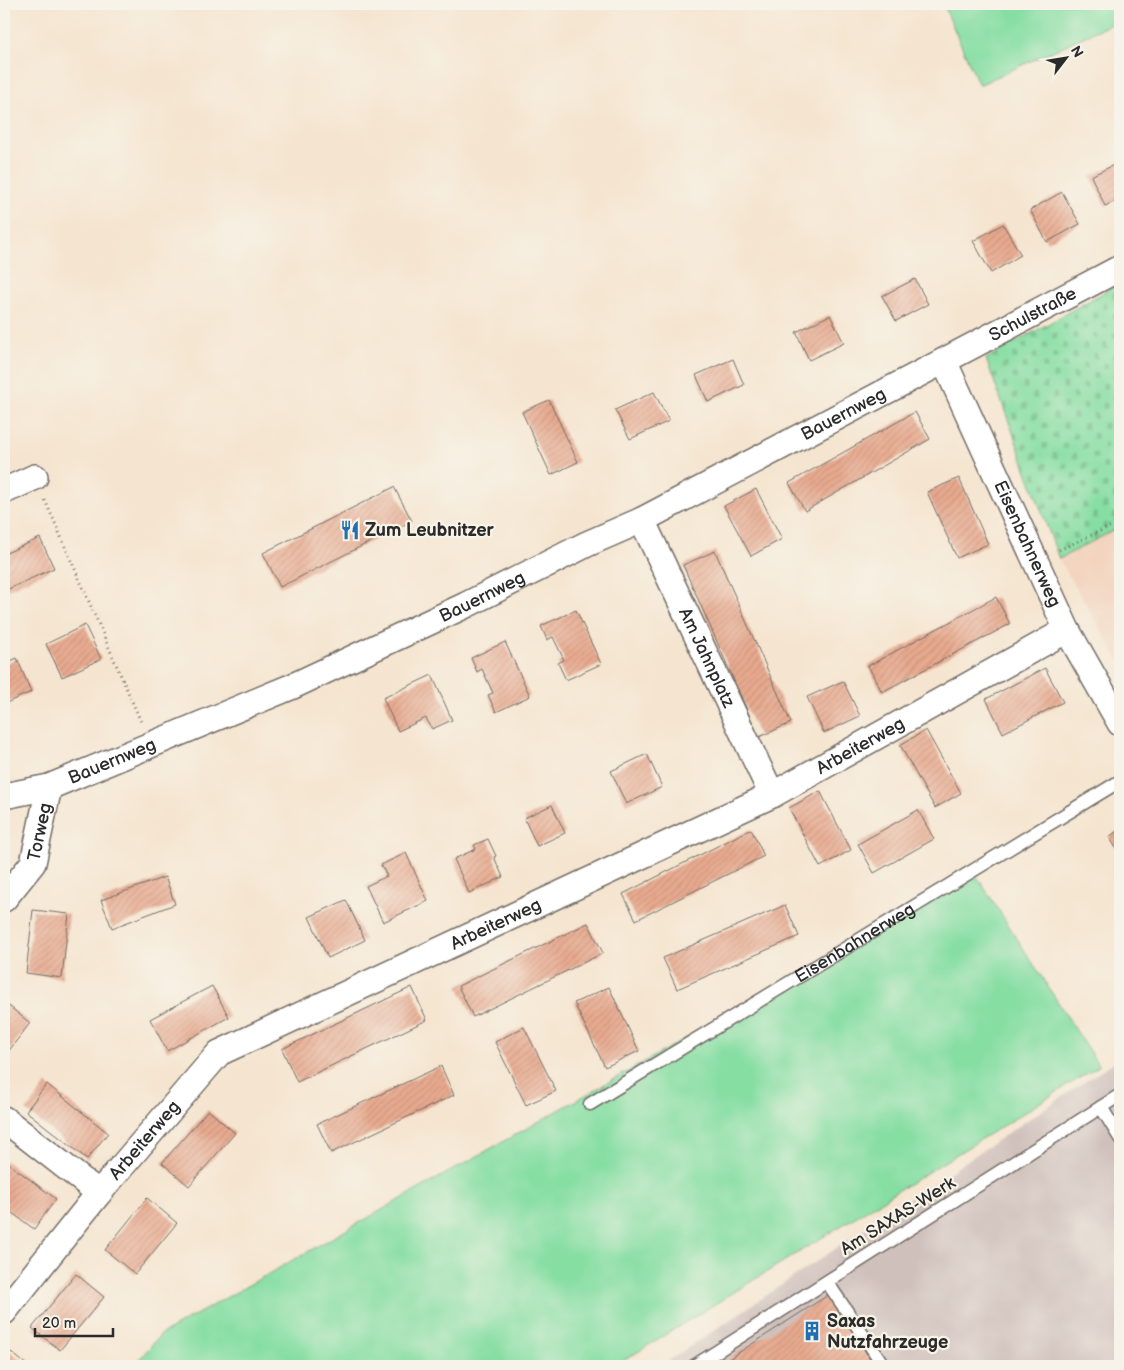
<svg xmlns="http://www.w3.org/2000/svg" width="1124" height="1370" viewBox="0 0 1124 1370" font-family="'Balsamiq Sans',sans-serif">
<defs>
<pattern id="cemetery-stones" width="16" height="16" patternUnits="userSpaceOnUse" patternTransform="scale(1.25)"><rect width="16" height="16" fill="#86dea3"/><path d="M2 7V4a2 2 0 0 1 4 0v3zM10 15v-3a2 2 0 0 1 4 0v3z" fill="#74bf8c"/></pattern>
<pattern id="building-hatch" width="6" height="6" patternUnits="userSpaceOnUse" patternTransform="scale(1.25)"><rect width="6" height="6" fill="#e8aa8f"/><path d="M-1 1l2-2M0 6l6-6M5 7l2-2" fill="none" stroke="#c7927c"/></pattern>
</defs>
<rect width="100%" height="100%" fill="#f7f3e8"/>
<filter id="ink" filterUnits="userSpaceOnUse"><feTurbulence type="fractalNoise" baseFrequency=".02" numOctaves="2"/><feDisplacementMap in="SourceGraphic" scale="10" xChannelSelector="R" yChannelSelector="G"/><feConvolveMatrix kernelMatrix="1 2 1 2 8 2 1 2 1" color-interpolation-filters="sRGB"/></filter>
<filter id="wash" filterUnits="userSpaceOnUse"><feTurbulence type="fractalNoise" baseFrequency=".0096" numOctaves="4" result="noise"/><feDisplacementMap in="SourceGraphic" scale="20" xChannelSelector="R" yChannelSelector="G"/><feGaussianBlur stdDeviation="1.12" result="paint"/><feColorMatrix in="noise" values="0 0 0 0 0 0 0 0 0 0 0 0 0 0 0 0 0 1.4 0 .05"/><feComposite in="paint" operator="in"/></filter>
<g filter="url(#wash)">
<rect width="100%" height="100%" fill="#f5e5d0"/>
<path fill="#f3d4bf" d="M1120,527V662L1059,559Z"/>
<path fill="#cfc0bb" d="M1120,1058V1366H661Z"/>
<g fill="#86dea3" stroke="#588467">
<path d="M943,4H1120V20L979,85Z"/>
<path d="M976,875L1099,1066L615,1366H134L160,1335Z"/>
</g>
<path fill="url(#cemetery-stones)" stroke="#588467" d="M1120,283V527L1059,559L986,359Z"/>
<g id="blocks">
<g fill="url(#building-hatch)">
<path d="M1120,162V199L1105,206L1091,176Z"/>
<path d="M1062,192L1080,224L1047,242L1030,210Z"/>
<path d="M1003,224L1021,255L991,273L973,241Z"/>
<path d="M915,279L928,304L896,321L882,296Z"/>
<path d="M830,315L844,343L809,360L796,332Z"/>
<path d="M733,359L744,385L708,402L696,375Z"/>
<path d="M654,392L669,421L630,439L615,410Z"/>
<path d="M549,400L578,462L551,475L522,412Z"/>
<path d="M915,412L930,439L805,511L789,483Z"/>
<path d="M959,478L988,544L957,558L927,492Z"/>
<path d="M394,487L412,521L280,587L263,553Z"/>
<path d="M756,489L782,539L751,556L724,506Z"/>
<path d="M40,538L54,568L4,591V554Z"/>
<path d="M715,551L791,723L759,737L683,565Z"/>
<path d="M996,597L1010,624L882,692L868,666Z"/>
<path d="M576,610L601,664L566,680L558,663L564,660L553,637L547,640L541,626Z"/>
<path d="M85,625L101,659L62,677L46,644Z"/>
<path d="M505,642L530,696L496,712L488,695L493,693L482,669L477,672L471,658Z"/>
<path d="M17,658L31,692L4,704V664Z"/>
<path d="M1045,668L1063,702L1003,733L986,699Z"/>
<path d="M432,675L452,720L432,729L426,718L398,731L383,698Z"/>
<path d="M843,681L860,716L824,733L807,697Z"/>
<path d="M926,730L961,793L935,808L900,745Z"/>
<path d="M647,754L662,787L626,804L611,771Z"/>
<path d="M820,791L851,850L820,867L789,808Z"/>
<path d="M552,805L565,833L537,846L524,818Z"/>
<path d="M918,810L934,839L874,873L858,844Z"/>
<path d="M751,829L764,856L636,920L623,894Z"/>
<path d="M1120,829V854L1109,837Z"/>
<path d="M488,839L496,856L494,857L503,877L469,893L454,859L476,849L474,845Z"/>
<path d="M406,853L428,901L383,922L366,886L387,876L381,865Z"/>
<path d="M165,877L175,904L112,928L101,900Z"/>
<path d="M346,900L365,940L328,958L309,917Z"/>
<path d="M785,905L799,936L677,989L663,958Z"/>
<path d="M33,910L69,914L62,978L26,973Z"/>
<path d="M588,923L603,953L473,1017L458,986Z"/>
<path d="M212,986L229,1017L167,1051L150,1019Z"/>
<path d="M412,987L427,1020L297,1082L282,1049Z"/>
<path d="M609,987L639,1051L605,1067L574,1003Z"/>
<path d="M5,1003L30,1023L4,1057V1004Z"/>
<path d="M524,1027L556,1091L526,1105L495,1042Z"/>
<path d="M441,1066L454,1095L331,1153L317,1124Z"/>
<path d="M47,1084L108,1133L87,1159L26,1111Z"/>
<path d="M208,1110L235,1133L189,1186L162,1163Z"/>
<path d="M4,1160L56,1199L34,1229L4,1207Z"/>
<path d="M147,1198L177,1223L135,1274L105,1250Z"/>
<path d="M76,1274L104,1297L60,1350L32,1328Z"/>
<path d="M828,1295L875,1366H718Z"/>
<path d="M11,1352L28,1366H4V1360Z"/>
</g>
</g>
</g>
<g filter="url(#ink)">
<use href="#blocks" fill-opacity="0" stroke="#726c65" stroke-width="1"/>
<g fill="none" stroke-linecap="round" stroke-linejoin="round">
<defs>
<g id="service">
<path id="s1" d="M590,1104L1120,781"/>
<path d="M1101,1107L1120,1138"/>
<path d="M827,1282L884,1366"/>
<path d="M694,1366L1120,1095"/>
</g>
<g id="minor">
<path id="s2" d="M944,361L1067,630L1120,723"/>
<path d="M4,491L35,477"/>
<path id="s3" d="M642,520L772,795"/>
<path id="s4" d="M4,796L49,787L293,686L466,605L587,544L642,520L1120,268"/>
<path id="s5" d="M4,899L33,863L49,787"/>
<path d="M4,1119L99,1193"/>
<path id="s6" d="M4,1312L99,1193L219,1053L772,795L1067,630"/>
</g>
</defs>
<use href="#service" stroke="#726c65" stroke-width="15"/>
<use href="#minor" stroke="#726c65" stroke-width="28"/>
<g stroke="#726c65" stroke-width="3" stroke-dasharray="1 4" stroke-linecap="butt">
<path d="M45,500L141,722"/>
<path d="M1059,550L1120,522"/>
</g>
<use href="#service" stroke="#fff" stroke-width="12"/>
<use href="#minor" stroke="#fff" stroke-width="25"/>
</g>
</g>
<defs>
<symbol id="restaurant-bare" viewBox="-9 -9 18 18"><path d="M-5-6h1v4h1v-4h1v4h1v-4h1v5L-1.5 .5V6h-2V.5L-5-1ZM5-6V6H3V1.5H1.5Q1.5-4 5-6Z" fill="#1f6fb2" stroke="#f7f3e8" stroke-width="2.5" paint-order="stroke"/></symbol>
<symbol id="building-bare" viewBox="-9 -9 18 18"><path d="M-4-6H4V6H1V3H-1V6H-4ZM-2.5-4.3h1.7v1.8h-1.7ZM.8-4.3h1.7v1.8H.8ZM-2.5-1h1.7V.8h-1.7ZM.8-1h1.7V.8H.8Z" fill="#1f6fb2" stroke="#f7f3e8" stroke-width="2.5" paint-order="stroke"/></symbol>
</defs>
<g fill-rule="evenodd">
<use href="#restaurant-bare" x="336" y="516" width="28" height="28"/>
<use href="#building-bare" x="798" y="1317" width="28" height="28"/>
</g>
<g text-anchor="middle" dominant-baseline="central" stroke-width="4.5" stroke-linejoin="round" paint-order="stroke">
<g font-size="18" fill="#2b2b2b" stroke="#f7f3e8">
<text stroke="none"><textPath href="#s4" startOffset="1138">Schulstraße</textPath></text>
<text stroke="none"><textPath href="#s4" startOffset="924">Bauernweg</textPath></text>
<text stroke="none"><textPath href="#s2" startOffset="201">Eisenbahnerweg</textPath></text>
<text stroke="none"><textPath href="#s4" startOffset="519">Bauernweg</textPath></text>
<text stroke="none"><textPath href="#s3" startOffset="152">Am Jahnplatz</textPath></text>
<text stroke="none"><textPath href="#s6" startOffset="1048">Arbeiterweg</textPath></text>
<text stroke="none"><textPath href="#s4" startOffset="114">Bauernweg</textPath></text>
<text stroke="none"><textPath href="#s5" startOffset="78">Torweg</textPath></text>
<text stroke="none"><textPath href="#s6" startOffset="642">Arbeiterweg</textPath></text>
<text stroke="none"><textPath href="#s1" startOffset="310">Eisenbahnerweg</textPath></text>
<text stroke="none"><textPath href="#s6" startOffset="222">Arbeiterweg</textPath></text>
<text transform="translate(898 1216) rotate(-32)">Am SAXAS-Werk</text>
</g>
<g font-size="18" font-weight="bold" fill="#2b2b2b" stroke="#f7f3e8" text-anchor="start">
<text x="365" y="530">Zum Leubnitzer</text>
<text x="827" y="1321">Saxas<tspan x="827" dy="21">Nutzfahrzeuge</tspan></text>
</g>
</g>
<rect width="1124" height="1370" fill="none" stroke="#f7f3e8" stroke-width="20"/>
<g transform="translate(1066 58) rotate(59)" stroke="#f7f3e8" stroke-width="4" paint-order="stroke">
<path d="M0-4L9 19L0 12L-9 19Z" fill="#2b2b2b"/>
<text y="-8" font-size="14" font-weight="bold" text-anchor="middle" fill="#2b2b2b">N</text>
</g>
<path d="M35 1328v8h78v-8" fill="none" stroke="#2b2b2b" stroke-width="2.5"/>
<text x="42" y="1328" font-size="15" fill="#2b2b2b" stroke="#f7f3e8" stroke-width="4" paint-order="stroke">20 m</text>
</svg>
